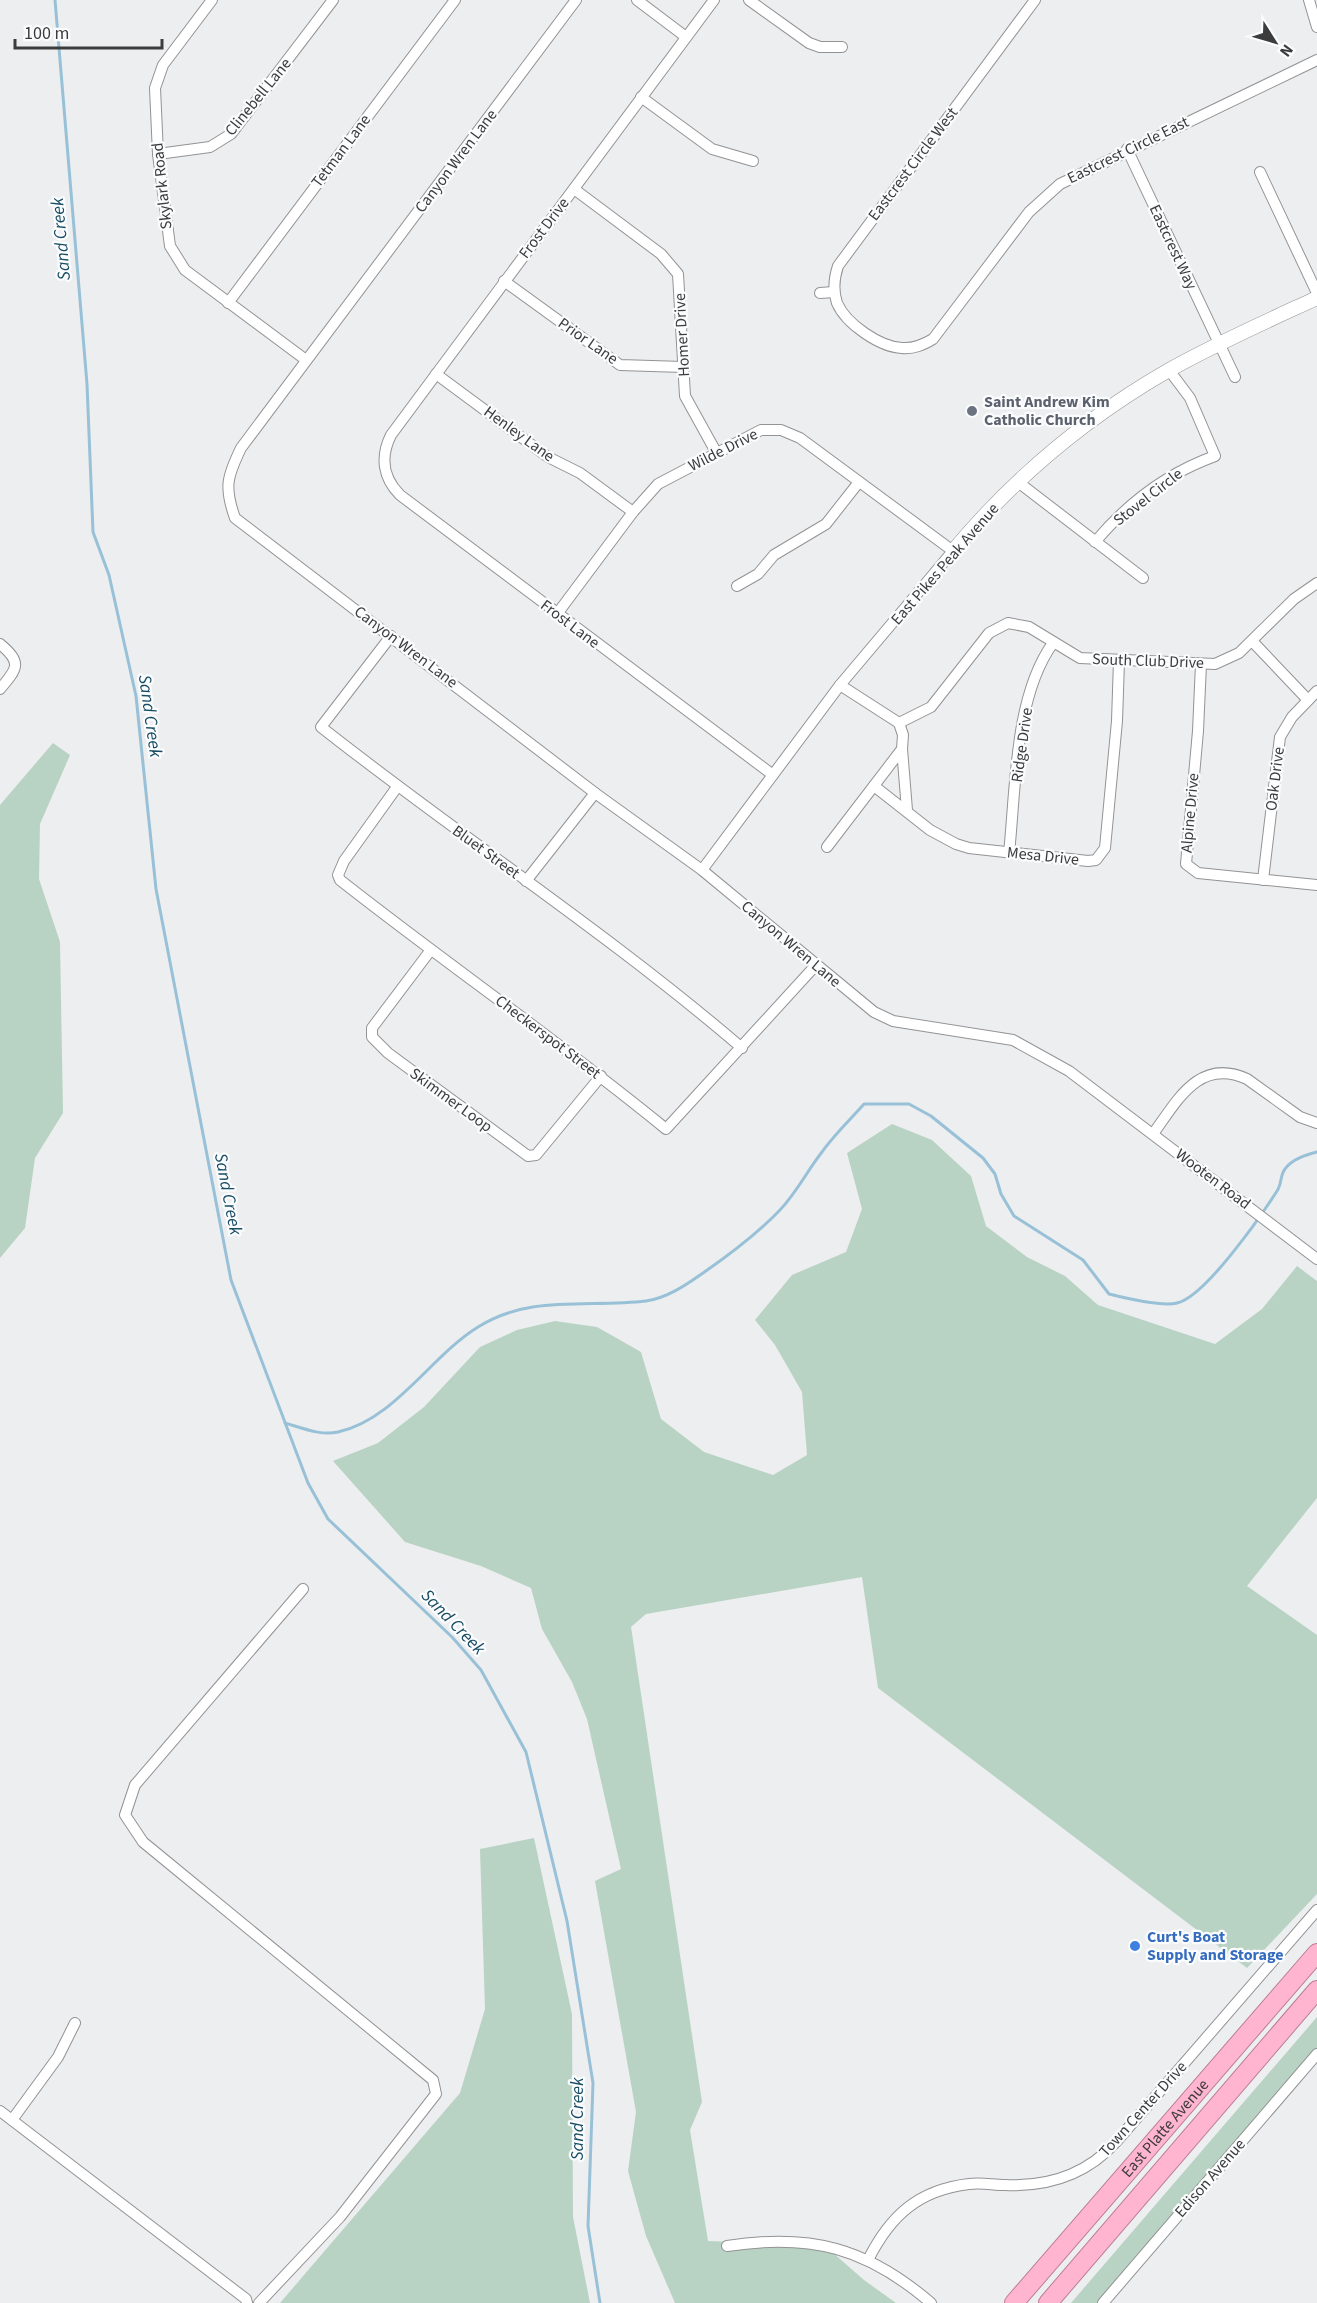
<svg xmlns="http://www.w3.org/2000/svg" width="1317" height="2303" viewBox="0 0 1317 2303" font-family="'Source Sans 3',sans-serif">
<rect width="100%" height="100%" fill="#edeef0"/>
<g fill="#b8d3c3">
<path d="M53,743L70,755L40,824L39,879L60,942L63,1113L35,1158L25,1228L0,1258V805Z"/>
<path d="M892,1124L932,1140L971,1176L986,1226L1027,1257L1065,1276L1098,1305L1215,1344L1262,1309L1297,1266L1317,1281V1498L1247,1586L1317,1635V1894L1247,1968L878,1688L862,1577L646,1614L631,1627L702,2102L690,2130L708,2241L824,2245L864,2280L896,2303H675L646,2236L628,2171L636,2112L595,1881L621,1869L587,1719L572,1682L542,1629L531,1588L481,1566L405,1542L333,1461L378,1443L424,1407L480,1347L517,1330L555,1321L597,1327L641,1352L661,1419L704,1452L773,1475L807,1455L802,1392L775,1345L755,1320L792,1275L846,1252L862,1209L847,1153Z"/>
<path d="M534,1838L572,2014L573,2217L590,2303H280L460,2093L485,2009L480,1849Z"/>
<path d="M1317,2017V2051L1099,2303H1071Z"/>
</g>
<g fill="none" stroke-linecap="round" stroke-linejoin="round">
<g stroke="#98c1d7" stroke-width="3">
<path d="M55,0L87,384L93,532L109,575L136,696L156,889L231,1280L308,1483L328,1519L452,1637L481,1670L526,1752L567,1921L593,2083L588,2226L600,2303"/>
<path d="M285,1423C302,1428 321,1436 338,1432C394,1420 431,1356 478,1327C530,1294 589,1308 646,1301C667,1298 686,1285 703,1273C729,1255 757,1234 780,1210C797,1192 807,1171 822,1152C834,1135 850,1120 864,1104H909L931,1116L983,1158L995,1174L1001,1194L1014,1216L1083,1260L1109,1294C1125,1298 1161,1307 1177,1303C1205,1297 1261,1216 1277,1191C1282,1184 1280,1175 1285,1169C1292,1159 1306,1155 1317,1152"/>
</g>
<defs>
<g id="minor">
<path d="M212,0L163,65L155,88L158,154L170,246L185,270L306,360"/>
<path d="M576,0L241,448C227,477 224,487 235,518L595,793L702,870L874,1012L893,1021L1013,1040L1069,1071L1317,1259"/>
<path d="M637,0L686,37"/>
<path d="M714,0L391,435C380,457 383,478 400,495L773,775"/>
<path d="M749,0L809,43L820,47H842"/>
<path d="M1035,0L838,266C834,278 833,291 837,303C846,324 880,347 902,348C914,349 923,345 933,339L1029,212L1060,184L1317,60"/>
<path d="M1309,0L1317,27"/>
<path d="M641,97L712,149L753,161"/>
<path d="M1127,149L1235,377"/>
<path d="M158,154L210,147L231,134L333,0"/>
<path d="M1260,172L1317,293"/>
<path d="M574,189L661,254L678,274L685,396L716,452"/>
<path d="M504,281L620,365L683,367"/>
<path d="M820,293L834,292"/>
<path d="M228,303L455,0"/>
<path d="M436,374L548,457L580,473L633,512"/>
<path d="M1018,482L1143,578"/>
<path d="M1095,542C1127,504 1168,473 1215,456L1190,398L1169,370"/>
<path d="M737,586L758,574L774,555L826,524L859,482"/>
<path d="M557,614L633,512L658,484L761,430H781L800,438L953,551L840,685L702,870"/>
<path d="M391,636L321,727C459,836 608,933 742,1048"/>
<path d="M1252,641L1308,700"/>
<path d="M0,644C23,663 17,669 0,689"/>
<path d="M1201,664L1198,731L1186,864L1198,873L1317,885"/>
<path d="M840,685L899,723"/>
<path d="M902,749L907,810"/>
<path d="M874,786L930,830L956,844L969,848L1088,861L1096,860L1105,848L1117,721L1119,661"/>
<path d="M397,787L344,861L338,875L340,880C448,965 560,1042 666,1129L816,965"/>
<path d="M827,847L902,749L903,735L899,723L931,707L989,633L1008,623L1029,627L1080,658L1215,664L1239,653L1294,599L1317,583"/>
<path d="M1009,853C1016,788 1014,697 1053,643"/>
<path d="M1263,880L1280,737L1292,717L1317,691"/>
<path d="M526,881L595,793"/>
<path d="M430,951L372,1028V1037L388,1053L528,1156L536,1155L601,1076"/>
<path d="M1153,1134C1177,1101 1199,1057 1247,1079L1300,1117L1317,1123"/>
<path d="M0,2111L246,2299L247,2303"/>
<path d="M12,2120L58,2057L75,2023"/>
<path d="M727,2246C811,2233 867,2248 931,2303"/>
<path d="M868,2260C890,2216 918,2190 969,2184C981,2182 993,2185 1005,2185C1049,2187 1087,2174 1116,2142L1317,1910"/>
<path d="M259,2303L340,2217L436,2094L433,2080L143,1842L125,1815L135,1785L303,1589"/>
<path d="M1103,2303L1317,2054"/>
</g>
<path id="tertiary" d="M953,551C1013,479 1087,417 1169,370C1217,343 1267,321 1317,298"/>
<g id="trunk">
<path id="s1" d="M1014,2303L1317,1953"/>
<path d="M1048,2303L1317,1990"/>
</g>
</defs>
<use href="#minor" stroke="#939395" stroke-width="12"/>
<use href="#tertiary" stroke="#939395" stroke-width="15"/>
<use href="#trunk" stroke="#bb7e95" stroke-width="20"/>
<use href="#minor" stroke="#fff" stroke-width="10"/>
<use href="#tertiary" stroke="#fff" stroke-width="14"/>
<use href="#trunk" stroke="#ffb4d0" stroke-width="18"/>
</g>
<circle fill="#6b7280" stroke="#fbfcfd" stroke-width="2" cx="972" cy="411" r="6"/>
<circle fill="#3f7fe0" stroke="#fbfcfd" stroke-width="2" cx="1135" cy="1946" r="6"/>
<g text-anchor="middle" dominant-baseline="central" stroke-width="4.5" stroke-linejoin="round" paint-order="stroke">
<g font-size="16" fill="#3c3c3d" stroke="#fbfcfd">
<text transform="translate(258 97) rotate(-51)">Clinebell Lane</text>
<text transform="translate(1128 150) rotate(-26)">Eastcrest Circle East</text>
<text transform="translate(341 151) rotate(-53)">Tetman Lane</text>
<text transform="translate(456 161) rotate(-53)">Canyon Wren Lane</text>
<text transform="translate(913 164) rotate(-53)">Eastcrest Circle West</text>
<text transform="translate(162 186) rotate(-96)">Skylark Road</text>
<text transform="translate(544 228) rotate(-53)">Frost Drive</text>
<text transform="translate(1173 247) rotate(65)">Eastcrest Way</text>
<text transform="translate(682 335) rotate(-93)">Homer Drive</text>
<text transform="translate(588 341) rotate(35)">Prior Lane</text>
<text transform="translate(519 434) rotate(36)">Henley Lane</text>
<text transform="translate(723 450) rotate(-27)">Wilde Drive</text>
<text transform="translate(1148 497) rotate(-38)">Stovel Circle</text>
<text transform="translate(945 564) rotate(-49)">East Pikes Peak Avenue</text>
<text transform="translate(570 624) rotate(37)">Frost Lane</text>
<text transform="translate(406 647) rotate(37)">Canyon Wren Lane</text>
<text transform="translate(1148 661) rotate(2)">South Club Drive</text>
<text transform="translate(1022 745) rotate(-82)">Ridge Drive</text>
<text transform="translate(1275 779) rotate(-83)">Oak Drive</text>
<text transform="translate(1190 813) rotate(-85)">Alpine Drive</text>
<text transform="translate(486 852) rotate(36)">Bluet Street</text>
<text transform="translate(1043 856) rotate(6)">Mesa Drive</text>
<text transform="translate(791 944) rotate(40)">Canyon Wren Lane</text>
<text transform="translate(548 1037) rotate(37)">Checkerspot Street</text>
<text transform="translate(451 1100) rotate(36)">Skimmer Loop</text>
<text transform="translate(1213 1179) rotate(37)">Wooten Road</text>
<text transform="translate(1143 2109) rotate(-48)">Town Center Drive</text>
<text stroke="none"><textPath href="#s1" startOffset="231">East Platte Avenue</textPath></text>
<text transform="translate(1210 2178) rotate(-49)">Edison Avenue</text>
</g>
<g font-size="16" font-weight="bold" fill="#5b616d" stroke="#fbfcfd" text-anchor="start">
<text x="984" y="402">Saint Andrew Kim<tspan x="984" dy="18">Catholic Church</tspan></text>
</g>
<g font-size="16" font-weight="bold" fill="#366cbe" stroke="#fbfcfd" text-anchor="start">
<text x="1147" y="1937">Curt's Boat<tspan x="1147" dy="18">Supply and Storage</tspan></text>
</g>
<g font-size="18" font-style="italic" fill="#174c63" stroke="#fbfcfd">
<text transform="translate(61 239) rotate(-95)">Sand Creek</text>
<text transform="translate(150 716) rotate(82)">Sand Creek</text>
<text transform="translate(228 1194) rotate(79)">Sand Creek</text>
<text transform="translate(453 1622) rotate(46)">Sand Creek</text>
<text transform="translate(577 2119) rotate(-90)">Sand Creek</text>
</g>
</g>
<g transform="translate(1275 42) rotate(127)" stroke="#fbfcfd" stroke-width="4.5" paint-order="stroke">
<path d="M0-4.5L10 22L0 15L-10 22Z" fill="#3c3c3d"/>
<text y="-9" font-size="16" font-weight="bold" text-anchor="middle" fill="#3c3c3d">N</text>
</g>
<path d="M15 39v9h147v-9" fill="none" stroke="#3c3c3d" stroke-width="3"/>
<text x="24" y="39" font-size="18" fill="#3c3c3d" stroke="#fbfcfd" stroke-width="4.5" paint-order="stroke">100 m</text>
</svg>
